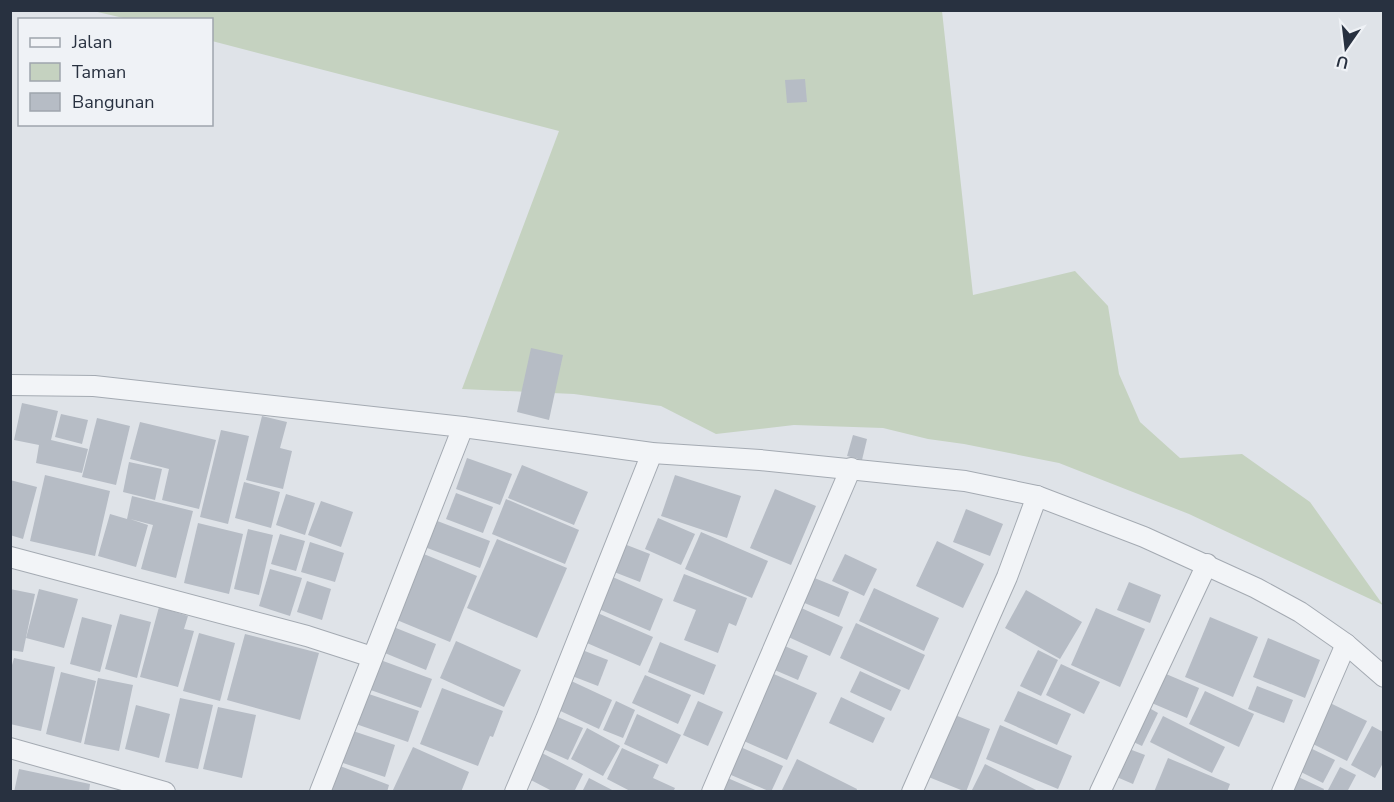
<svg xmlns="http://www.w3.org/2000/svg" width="1394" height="802" viewBox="0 0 1394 802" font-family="'Nunito Sans',sans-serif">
<rect width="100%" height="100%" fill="#dfe3e8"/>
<path fill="#c5d2c0" d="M93,11H942L973,295L1075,271L1108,306L1119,374L1140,422L1180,458L1242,454L1310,502L1383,605L1189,514L1059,463L964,444L928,439L883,428L794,425L716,434L661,406L574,394L462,389L559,131L212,41V20L128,19Z"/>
<g fill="#b6bcc5">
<path d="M805,79L807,102L787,103L785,80Z"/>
<path d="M531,348L563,355L549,420L517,412Z"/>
<path d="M22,403L58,411L51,440L88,449L82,473L36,463L39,445L14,440Z"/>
<path d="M61,414L88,420L82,444L55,437Z"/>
<path d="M262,416L287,422L280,448L292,451L283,489L246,480Z"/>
<path d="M97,418L130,426L116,485L82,477Z"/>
<path d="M140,422L216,440L199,509L162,500L169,469L130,459Z"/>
<path d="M221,430L249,436L228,524L200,517Z"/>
<path d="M853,435L867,439L862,460L847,456Z"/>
<path d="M467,458L512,474L500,505L456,489Z"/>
<path d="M129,462L162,469L155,500L123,492Z"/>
<path d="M522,465L588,492L574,525L508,498Z"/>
<path d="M45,475L110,491L95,556L30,541Z"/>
<path d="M675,475L741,496L727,538L661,516Z"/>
<path d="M10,480L37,487L23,539L10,535Z"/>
<path d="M244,482L280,492L271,528L235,518Z"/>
<path d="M775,489L816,506L791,565L750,548Z"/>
<path d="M456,493L493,507L483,533L446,519Z"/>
<path d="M286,494L315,503L305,535L276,525Z"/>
<path d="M132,496L193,511L176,578L141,569L153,525L130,519L148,525L136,567L98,556L110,514L127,519Z"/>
<path d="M506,499L579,530L565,564L492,534Z"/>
<path d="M321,501L353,512L341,547L308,535Z"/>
<path d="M966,509L1003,524L990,556L953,542Z"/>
<path d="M658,518L695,534L681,565L645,549Z"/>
<path d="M432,519L490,541L480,568L422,546Z"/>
<path d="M198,523L243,534L229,594L184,583Z"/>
<path d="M248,529L273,535L259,595L234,589Z"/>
<path d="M701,532L768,561L752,598L685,569Z"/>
<path d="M280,534L305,541L296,571L271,564Z"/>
<path d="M497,539L567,568L537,638L467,608Z"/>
<path d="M937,541L984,564L963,608L916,586Z"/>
<path d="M310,542L344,553L335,582L301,572Z"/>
<path d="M619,542L650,554L640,582L609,570Z"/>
<path d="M419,552L477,576L450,642L392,618Z"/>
<path d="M845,554L877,569L864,596L832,581Z"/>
<path d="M270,569L302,578L290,616L259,606Z"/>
<path d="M684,574L747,598L736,626L729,623L718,653L684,640L696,610L673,601Z"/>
<path d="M608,575L663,599L650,631L594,607Z"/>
<path d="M812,577L849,592L839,617L802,602Z"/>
<path d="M307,581L331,589L322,620L297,612Z"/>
<path d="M1129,582L1161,595L1150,623L1117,610Z"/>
<path d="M874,588L939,618L924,651L859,621Z"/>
<path d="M10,589L35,594L23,652L10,650Z"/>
<path d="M39,589L78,599L64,648L26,638Z"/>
<path d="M1026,590L1082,622L1060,659L1005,628Z"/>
<path d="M797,606L843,627L830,656L784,635Z"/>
<path d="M159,607L188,616L184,629L194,631L178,687L140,677Z"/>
<path d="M1096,608L1145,629L1120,687L1071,665Z"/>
<path d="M593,611L653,637L640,666L580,640Z"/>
<path d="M120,614L151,622L137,678L105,669Z"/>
<path d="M82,617L112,625L100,672L70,664Z"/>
<path d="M1210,617L1258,637L1233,697L1185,677Z"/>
<path d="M856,623L925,655L909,690L840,658Z"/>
<path d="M391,626L436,644L426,670L380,651Z"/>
<path d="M199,633L235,643L220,701L183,691Z"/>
<path d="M245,634L319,653L300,720L227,700Z"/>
<path d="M1268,638L1320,660L1305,698L1253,677Z"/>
<path d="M456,641L521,670L504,707L440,678Z"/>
<path d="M660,642L716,665L704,695L648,672Z"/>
<path d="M780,644L808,656L798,680L770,668Z"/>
<path d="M577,648L608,660L598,686L567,674Z"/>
<path d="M1038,650L1058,660L1041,696L1020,686Z"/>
<path d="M14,658L55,667L41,731L10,724V672Z"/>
<path d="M375,658L432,679L421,708L365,688Z"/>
<path d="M1061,664L1100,682L1084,714L1046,695Z"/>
<path d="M767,671L817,693L787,760L737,738Z"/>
<path d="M860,671L901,690L891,711L850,692Z"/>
<path d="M1159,671L1199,688L1187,718L1147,701Z"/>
<path d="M61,672L96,681L81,743L46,734Z"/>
<path d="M645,675L691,695L678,724L632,703Z"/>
<path d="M98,678L133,685L119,751L84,744Z"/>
<path d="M567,679L612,700L599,729L554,708Z"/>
<path d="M1257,686L1293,700L1284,723L1248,709Z"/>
<path d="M442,688L503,711L493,737L490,736L478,766L420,744Z"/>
<path d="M1018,691L1071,714L1057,745L1004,721Z"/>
<path d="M1205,691L1254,714L1239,747L1189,724Z"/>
<path d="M363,692L419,711L408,742L353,723Z"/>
<path d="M841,697L885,718L873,743L829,723Z"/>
<path d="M180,698L213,705L198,769L165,762Z"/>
<path d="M616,701L635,710L623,738L603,730Z"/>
<path d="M698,701L723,712L708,746L683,735Z"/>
<path d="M1326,701L1367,721L1347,761L1307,741Z"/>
<path d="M136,705L170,714L159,758L125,749Z"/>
<path d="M1144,705L1158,713L1142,746L1127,739Z"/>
<path d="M218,707L256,715L242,778L203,769Z"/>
<path d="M950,713L990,729L966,792L926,776Z"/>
<path d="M637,714L681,735L667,764L624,744Z"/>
<path d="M553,715L583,728L568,760L539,747Z"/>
<path d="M1163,716L1225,747L1212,773L1150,742Z"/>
<path d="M1000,725L1072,756L1058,789L986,759Z"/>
<path d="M1372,726L1383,732V763L1375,778L1351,765Z"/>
<path d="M587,728L620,746L603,776L571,759Z"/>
<path d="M347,729L395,745L385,777L337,761Z"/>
<path d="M736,745L783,766L771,792L724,772Z"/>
<path d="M1304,745L1335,760L1323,783L1293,768Z"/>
<path d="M413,747L469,772L461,792L393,790Z"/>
<path d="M1124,747L1145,755L1133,784L1112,775Z"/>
<path d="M622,748L659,765L653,778L675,788L673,792H632L607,779Z"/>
<path d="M538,751L583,774L574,792H554L525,777Z"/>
<path d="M1168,758L1230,784L1227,792H1154Z"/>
<path d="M797,759L857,789L856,792H781Z"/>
<path d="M335,764L389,785L387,792H324Z"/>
<path d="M985,764L1040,792H971Z"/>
<path d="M1340,767L1356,775L1347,792H1327Z"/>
<path d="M19,769L90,784L89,792H14Z"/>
<path d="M1292,774L1324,789L1323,792H1284Z"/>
<path d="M723,776L760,792H717Z"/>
<path d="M589,778L616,792H582Z"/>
</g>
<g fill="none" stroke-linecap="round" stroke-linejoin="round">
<defs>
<g id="street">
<path d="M10,385L94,386L463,427L652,453L760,460L965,481L1037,496L1144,537L1256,588L1300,612L1346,644L1384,677"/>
<path d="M10,557L307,636L372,657"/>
<path d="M10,748L165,792"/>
<path d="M320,792L463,427"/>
<path d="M515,792L546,719L652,453"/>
<path d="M712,792L851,468"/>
<path d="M912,792L1007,577L1037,496"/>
<path d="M1100,792L1207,564"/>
<path d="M1282,792L1346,644"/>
</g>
</defs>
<use href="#street" stroke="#a4aab2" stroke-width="22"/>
<use href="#street" stroke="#f2f4f7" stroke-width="20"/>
</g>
<rect width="1394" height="802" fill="none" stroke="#283140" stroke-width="24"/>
<rect x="18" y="18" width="195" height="108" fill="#eff2f6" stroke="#9fa5ad" stroke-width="1.5"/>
<rect x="30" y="38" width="30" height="9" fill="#f2f4f7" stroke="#9fa5ad" stroke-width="1.5"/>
<text x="72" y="48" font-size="18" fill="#283140">Jalan</text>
<rect x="30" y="63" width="30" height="18" fill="#c5d2c0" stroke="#9fa5ad" stroke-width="1.5"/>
<text x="72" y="78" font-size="18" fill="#283140">Taman</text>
<rect x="30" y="93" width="30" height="18" fill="#b6bcc5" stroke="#9fa5ad" stroke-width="1.5"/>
<text x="72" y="108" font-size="18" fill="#283140">Bangunan</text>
<g transform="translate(1346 48) rotate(194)" stroke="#eff2f6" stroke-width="4.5" paint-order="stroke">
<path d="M0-4.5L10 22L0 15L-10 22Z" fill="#283140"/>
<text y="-9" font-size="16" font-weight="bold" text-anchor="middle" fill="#283140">U</text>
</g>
</svg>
